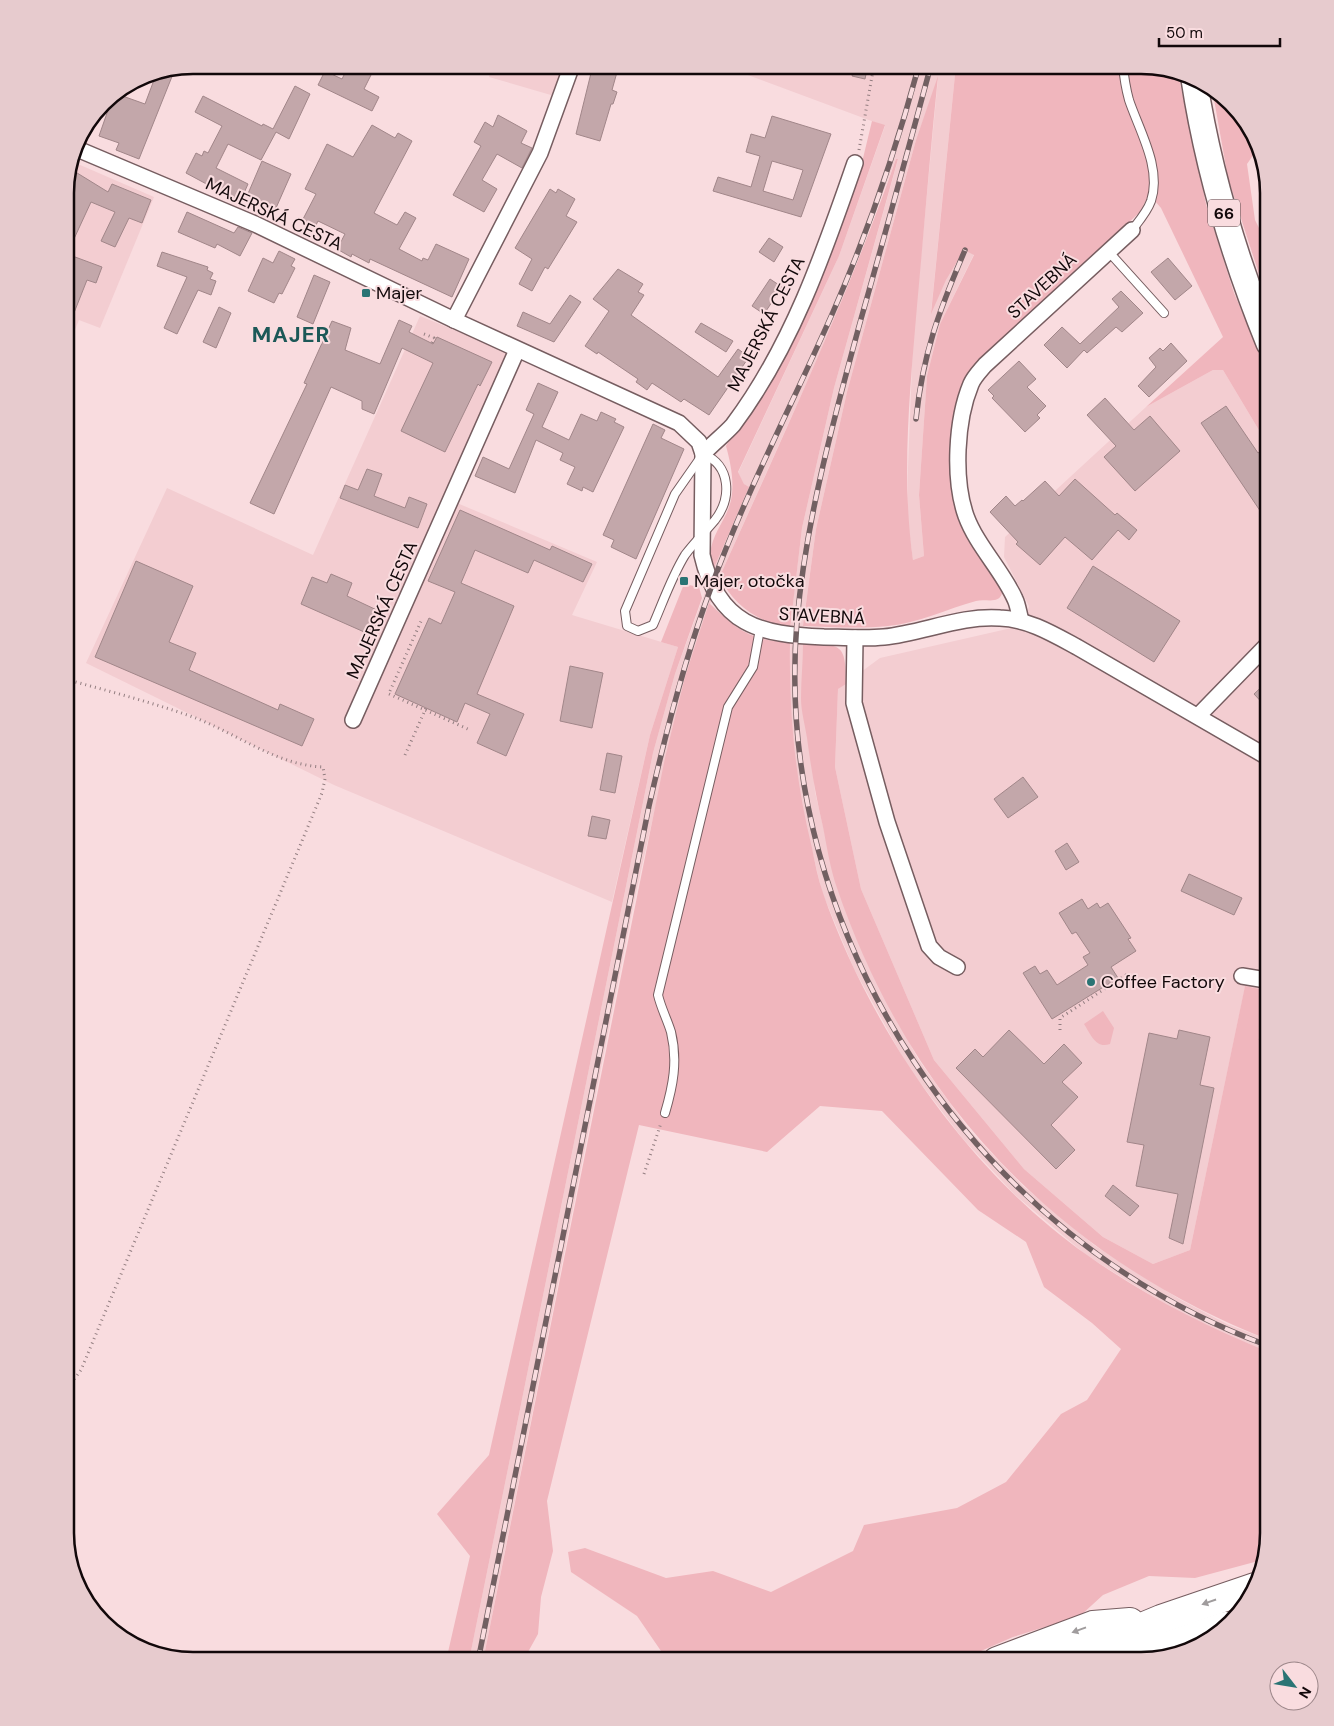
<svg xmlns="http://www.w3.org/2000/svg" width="1334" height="1726" viewBox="0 0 1334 1726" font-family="'DM Sans',sans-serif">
<rect width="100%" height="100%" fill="#f9dcdf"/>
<g fill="#f3cdd1">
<path d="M492,65H581L568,100L489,77Z"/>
<path d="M721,65H956L931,312L961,247L974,254L940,324L927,376L919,495L924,556L913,560L908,524V468L913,340L938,79L916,140L847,392L816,529L804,618L803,653L815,792L837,886L867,963L918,1059L970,1131L1022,1185L1094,1245L1139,1274L1181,1300L1227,1324L1269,1340V1352L1222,1333L1174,1310L1086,1255L1014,1194L963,1139L908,1067L854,969L822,892L799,796L789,701L791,618L802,528L834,388L898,160L896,159L830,331L720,576L685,677L635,897L483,1661H469L653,753L675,674L714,568L748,487L744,484L738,473L839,256L885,126Z"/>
<path d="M71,161L154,197L100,328L79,320L65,354V184Z"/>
<path d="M420,316L522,358L457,503L597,562L572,615L678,647L650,735L612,902L334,785L86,663L167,488L313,555Z"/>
<path d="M1213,370H1223L1269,447V991L1245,987L1190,1250L1153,1264L1103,1237L1024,1169L934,1060L861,889L835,767L838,689L880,658L1024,625L1029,606L1004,557L1005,537L1146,407Z"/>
</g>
<g fill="#f0b6bd">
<path d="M956,65H1150L1178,74L1206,204L1234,293L1269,374V447L1223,370H1213L1146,407L1223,337L1161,208L1149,194L1140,212L969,371L956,407L953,440L978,549L1002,593C999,605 985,598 976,601C947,609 918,623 888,626C860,629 831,627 803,626L816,529L847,392L916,140L938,76C930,153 924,230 917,306C910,390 901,476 913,560L924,556L919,495L927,376L940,324L974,255L964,250L946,280L931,314Z"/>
<path d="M1212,88L1248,122L1256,151L1247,164L1255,220L1269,248V305L1228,178Z"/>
<path d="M872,121L885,125L839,256L738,472L744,484L749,487L714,568C703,545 722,527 729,507C736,488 731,464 726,446L810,300L857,183Z"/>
<path d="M896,159H898L834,388L802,528L790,629C760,622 732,606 720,576C782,438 846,302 896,159Z"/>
<path d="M684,584L699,587L702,598L675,674L653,753L469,1661H446L470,1556L437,1514L489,1455L650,735L678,647L661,642Z"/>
<path d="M709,603C739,631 748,639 790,643C789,714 795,779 812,848C815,863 818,879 823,893C870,1029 968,1172 1087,1255C1144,1295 1204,1326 1269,1352V1534L1262,1560L1195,1578L1149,1576L1103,1595L1080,1616L1013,1637L958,1661H682L661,1651L637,1616L571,1572L568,1552L585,1548L666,1578L713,1571L771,1592L853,1551L864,1525L957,1508L1006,1482L1061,1414L1087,1400L1121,1349L1092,1323L1044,1287L1026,1242L978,1210L882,1111L820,1106L767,1152L639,1125L547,1501L553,1551L541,1597L538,1634L523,1661H483L665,758L685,677Z"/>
<path d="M803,644C841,645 846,642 846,684L838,689L835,767L861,889L934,1060L1024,1169L1103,1237L1153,1264L1190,1250L1245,986L1269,991V1340C1059,1257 910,1102 837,888C830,868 827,847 823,827C816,797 811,768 807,738C805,725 801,711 801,698C801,680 803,662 803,644Z"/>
<path d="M1103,1011L1114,1028L1110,1044C1096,1049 1091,1035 1084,1024Z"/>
</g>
<g fill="#c3a7aa" stroke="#a18689" fill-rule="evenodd">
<path d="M349,65H376L364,89L379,97L372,111L318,85L325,71L342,79Z"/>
<path d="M593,65H619L612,90L617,92L613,104H611L600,141L576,134Z"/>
<path d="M855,65H868L865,79L852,76Z"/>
<path d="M175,69L139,159L116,150L119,143L99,136L114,93L145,104L157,72Z"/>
<path d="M295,86L310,94L289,139L276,132L261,160L228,144L216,168L248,184L240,202L186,173L196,153L202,156L204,151L208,153L222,126L195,112L203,96L262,126L263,124L273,129Z"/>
<path d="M498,115L527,131L521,143L532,148L522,168L497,154L482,180L497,189L484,212L453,195L481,146L474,142L485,122L493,127Z"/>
<path d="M772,116L831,134L801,217L713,191L718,177L751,187L760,156L746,152L751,134L765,138ZM772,161L803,170L793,200L763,191Z"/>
<path d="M372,125L395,138L398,133L412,141L374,213L397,225L405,212L416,218L399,249L422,261L423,258L428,260L436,244L469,259L452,297L370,259L369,263L352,254L351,257L337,249L345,234L318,221L315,227L302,221L316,194L305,189L327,144L353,157Z"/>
<path d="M262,161L291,174L276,208L247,196Z"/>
<path d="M69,168L108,192L112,184L151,200L142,223L129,218L115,247L101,241L115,212L91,202L67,254L102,267L96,283L87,280L66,333L65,184Z"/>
<path d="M550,189L556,193L558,189L575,199L566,216L577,222L548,269L545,267L532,291L519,284L532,259L515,248Z"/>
<path d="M187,212L234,233L238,227L252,233L240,256L217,244L215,248L178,232Z"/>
<path d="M769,238L783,247L774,262L759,252Z"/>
<path d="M279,251L295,259L291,266L295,268L282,294L279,293L274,303L248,291L263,258L273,263Z"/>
<path d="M162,252L208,267L207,270L213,273L210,279L216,281L211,295L198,290L177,334L164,328L187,277L157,266Z"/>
<path d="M1168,258L1192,286L1175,300L1151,272Z"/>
<path d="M618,269L643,284L638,292L644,295L631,315L718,377L738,349L749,357L709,415L684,399L681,402L652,383L647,390L636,382L638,379L598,352L597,354L585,346L609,311L593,299Z"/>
<path d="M314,275L330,282L313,324L297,317Z"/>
<path d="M770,279L782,287L764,314L752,306Z"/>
<path d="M1121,291L1143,313L1122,332L1116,327L1087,353L1084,350L1067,368L1044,345L1062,327L1080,344L1119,307L1112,299Z"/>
<path d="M570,295L581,302L554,342L517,326L523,312L550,324Z"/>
<path d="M219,307L231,313L216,348L203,342Z"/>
<path d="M399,320L412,326L409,332L433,344L437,337L492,362L480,386L478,384L445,452L401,431L433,363L402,348L374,414L362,409V401L331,387L274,514L250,503L307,384L304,383L332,321L351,328L345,350L380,364Z"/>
<path d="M701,323L733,341L726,352L695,332Z"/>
<path d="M1171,343L1187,361L1149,397L1138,386L1156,367L1149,358L1160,348L1163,351Z"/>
<path d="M1019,361L1036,379L1027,387L1046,406L1037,415L1040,418L1025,432L992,398L994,396L988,390Z"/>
<path d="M538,383L558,392L542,427L569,440L581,414L597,421L601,412L616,419L614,422L624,427L593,492L583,487L582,491L567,484L575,467L560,460L563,453L536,440L515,493L475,476L483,457L509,469L534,414L526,410Z"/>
<path d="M1105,398L1134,430L1150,416L1180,451L1135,491L1104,457L1116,446L1087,415Z"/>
<path d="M1226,406L1258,453L1269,445V524L1201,423Z"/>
<path d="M653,424L665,430L661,438L684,449L636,559L611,547L614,540L603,535Z"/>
<path d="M367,469L382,474L374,496L405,508L409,497L427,504L418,528L340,498L345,485L358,490Z"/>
<path d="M1075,479L1115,515L1117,513L1137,530L1129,540L1118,530L1092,560L1065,537L1040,565L1016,544L1018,542L990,512L1006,496L1015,506L1022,500L1023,501L1045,481L1059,496Z"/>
<path d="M460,510L550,550L552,546L592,564L583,582L534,560L528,573L475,550L461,583L514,606L477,694L524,714L506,756L477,743L490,714L465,703L457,722L395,694L429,618L441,624L455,592L428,581Z"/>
<path d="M136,561L193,586L169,642L196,653L189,670L278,710L280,704L314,719L302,746L95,657Z"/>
<path d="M1093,566L1180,621L1154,662L1067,608Z"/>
<path d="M331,574L352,583L347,596L381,612L371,635L301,604L312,577L327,583Z"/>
<path d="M570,666L603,673L592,728L560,721Z"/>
<path d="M1269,680V710L1254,694Z"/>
<path d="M607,753L622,756L615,793L600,790Z"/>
<path d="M1023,777L1038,797L1008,818L994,799Z"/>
<path d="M592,816L610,820L606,839L588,836Z"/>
<path d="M1067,843L1079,862L1066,870L1055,851Z"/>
<path d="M1189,874L1242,898L1234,915L1181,891Z"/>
<path d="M1082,899L1088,909L1097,903L1100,908L1108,903L1131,938L1128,939L1136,951L1111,967L1118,978L1052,1019L1023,973L1035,966L1040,974L1047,970L1057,985L1088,965L1083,957L1090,953L1076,932L1072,934L1059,913Z"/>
<path d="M1009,1030L1044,1064L1064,1044L1082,1063L1062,1082L1078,1097L1051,1125L1075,1150L1056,1169L956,1068L975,1049L983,1057Z"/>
<path d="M1179,1030L1210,1037L1200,1085L1214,1088L1183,1244L1169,1238L1178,1194L1136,1186L1144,1145L1127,1142L1149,1033L1177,1039Z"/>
<path d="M1113,1185L1139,1206L1130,1216L1105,1196Z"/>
</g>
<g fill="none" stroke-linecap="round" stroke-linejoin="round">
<defs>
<g id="lane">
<path d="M1123,65C1124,77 1126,89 1129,100C1139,130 1162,168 1151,201C1147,212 1139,221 1132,230"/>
<path d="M1108,251L1164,313"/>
<path d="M703,454C731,465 732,498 715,520C705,532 694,543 685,555C672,576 663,602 653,625L638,631L627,626L625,611L675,494Z"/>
<path d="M665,1113C673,1086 678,1061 671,1032C667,1019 661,1008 658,995L728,707L753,667L760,629"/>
</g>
<g id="street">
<path d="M75,148L255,224L454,320L679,423L699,442L703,454L702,555C718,625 760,635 824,637C844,637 864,639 884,637C923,633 961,615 1000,618C1028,619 1053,634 1077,647L1269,758"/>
<path d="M454,320L540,153L572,65"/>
<path d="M703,454C712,444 724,435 733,425C791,348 824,253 855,163"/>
<path d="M1021,621C1019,614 1018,605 1015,599C1002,570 977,546 966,516C953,479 956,420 971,384C974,377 980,371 985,365L1132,230"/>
<path d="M855,638L854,703L887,822L929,946L939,957L957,967"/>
<path d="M1198,716L1269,643"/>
<path d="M353,720L517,350"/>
<path d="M1242,976L1260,979L1269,976"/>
</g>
<path id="primary" d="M1194,79C1208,170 1234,257 1269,343"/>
<g id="highway">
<path d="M997,1661L1093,1625L1130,1622"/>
<path d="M1060,1661L1161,1619L1255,1587"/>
<path d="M1122,1661L1225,1626"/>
</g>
</defs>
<use href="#lane" stroke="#765d60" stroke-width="10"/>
<use href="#street" stroke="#765d60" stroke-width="18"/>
<use href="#primary" stroke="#765d60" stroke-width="28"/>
<use href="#highway" stroke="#765d60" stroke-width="30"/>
<g stroke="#937e81" stroke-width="3" stroke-dasharray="1 4" stroke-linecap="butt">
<path d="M859,150L874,65"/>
<path d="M424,334L434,338L432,343"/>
<path d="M390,691L422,619"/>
<path d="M389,694L470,730"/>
<path d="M405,755L426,708"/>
<path d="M1060,1030V1018L1126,975L1140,976"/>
<path d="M1260,1040L1269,1023"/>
<path d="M644,1174L661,1123"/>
<path d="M65,1391L81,1370L322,793L325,779L323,767C276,765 236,733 193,717C151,702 108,691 65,679"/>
</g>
<use href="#lane" stroke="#fff" stroke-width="8"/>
<use href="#street" stroke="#fff" stroke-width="15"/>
<use href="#primary" stroke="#fff" stroke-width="25"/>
<use href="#highway" stroke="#fff" stroke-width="28"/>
<defs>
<g id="rail">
<path d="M931,65C908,150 885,235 861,319C834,419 806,518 797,621C771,934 977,1240 1269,1346"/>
<path d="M916,419C923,353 939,311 965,250"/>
<path d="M478,1661L649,806C666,731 685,657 712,585C746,492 793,403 833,312C868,232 896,150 919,65"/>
</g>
</defs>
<use href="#rail" stroke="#726062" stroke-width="5.5"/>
<use href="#rail" stroke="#f9dcdf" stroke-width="4" stroke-dasharray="11" stroke-linecap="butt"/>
</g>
<defs><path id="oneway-solid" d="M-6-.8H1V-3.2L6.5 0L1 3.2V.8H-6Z" transform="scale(1.25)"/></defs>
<g fill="#a09c9d">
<use href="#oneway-solid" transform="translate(1209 1602) rotate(161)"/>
<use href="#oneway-solid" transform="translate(1079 1630) rotate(160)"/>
</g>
<g fill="#2a7474" stroke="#f9dcdf" stroke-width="2">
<rect x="361" y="288" width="10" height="10" rx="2.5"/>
<rect x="679" y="576" width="10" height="10" rx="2.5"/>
<circle cx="1091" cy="982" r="5"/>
</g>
<g text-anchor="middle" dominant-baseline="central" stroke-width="4" stroke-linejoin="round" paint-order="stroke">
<rect fill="#f9dcdf" stroke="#57484a" stroke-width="1" x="1208" y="199.5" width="32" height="27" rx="4"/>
<g font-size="16" font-weight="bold" fill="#12080a">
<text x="1224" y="213">66</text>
</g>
<g font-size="18" fill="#12080a" stroke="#f9dcdf">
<text transform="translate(274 214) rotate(25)">MAJERSKÁ CESTA</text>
<text transform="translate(1042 286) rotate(-43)">STAVEBNÁ</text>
<text transform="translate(766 324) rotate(-63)">MAJERSKÁ CESTA</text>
<text transform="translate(382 610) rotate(-66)">MAJERSKÁ CESTA</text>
<text transform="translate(822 616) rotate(3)">STAVEBNÁ</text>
</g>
<g font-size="18" fill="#12080a" stroke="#f9dcdf" text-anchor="start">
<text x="376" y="293">Majer</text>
<text x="694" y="581">Majer, otočka</text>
<text x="1101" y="982">Coffee Factory</text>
</g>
<g font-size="22" font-weight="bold" letter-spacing="1" fill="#1c5857" stroke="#f9dcdf">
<text x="291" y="334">MAJER</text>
</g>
</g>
<path d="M0 0H1334V1726H0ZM193 74H1141A119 119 0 0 1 1260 193V1533A119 119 0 0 1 1141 1652H193A119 119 0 0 1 74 1533V193A119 119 0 0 1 193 74Z" fill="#e7cbce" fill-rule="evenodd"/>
<path fill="none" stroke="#12080a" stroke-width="2.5" d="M193 74H1141A119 119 0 0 1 1260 193V1533A119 119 0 0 1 1141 1652H193A119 119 0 0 1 74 1533V193A119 119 0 0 1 193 74Z"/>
<g transform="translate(1294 1686) rotate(121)"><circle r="24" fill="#f9dcdf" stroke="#9d878a"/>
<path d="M0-4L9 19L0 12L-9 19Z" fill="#2a7474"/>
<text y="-8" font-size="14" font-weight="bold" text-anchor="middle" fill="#12080a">N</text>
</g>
<path d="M1159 38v8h121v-8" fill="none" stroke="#12080a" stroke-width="2.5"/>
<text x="1166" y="38" font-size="15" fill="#12080a" stroke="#f9dcdf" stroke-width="4" paint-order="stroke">50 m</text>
</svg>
